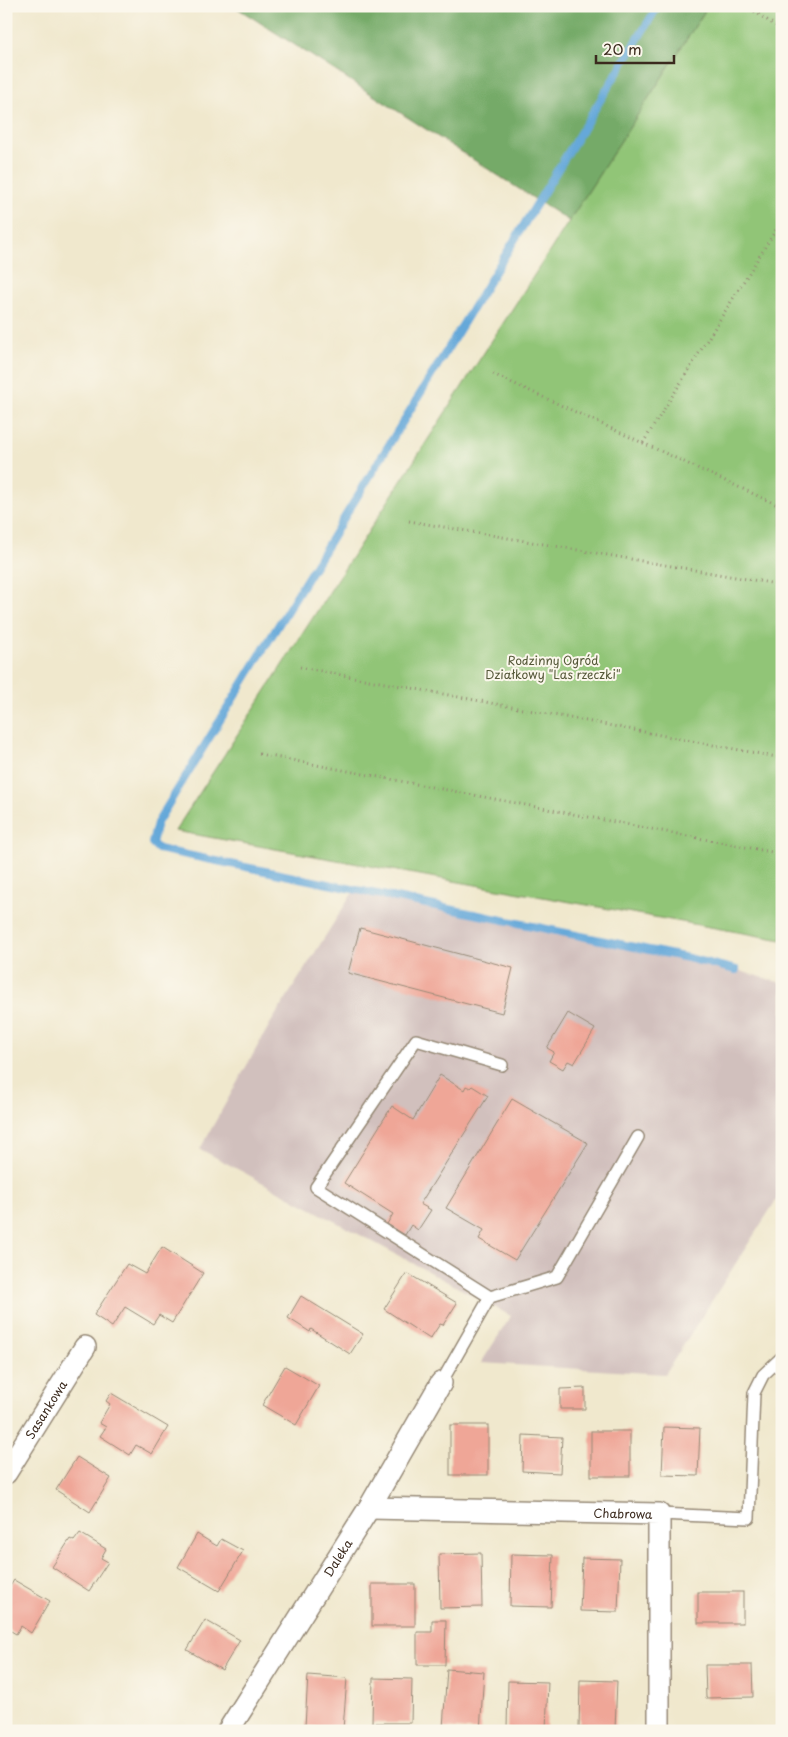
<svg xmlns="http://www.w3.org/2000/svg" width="788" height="1737" viewBox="0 0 788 1737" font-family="'Playpen Sans',sans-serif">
<rect width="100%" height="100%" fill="#fbf7ec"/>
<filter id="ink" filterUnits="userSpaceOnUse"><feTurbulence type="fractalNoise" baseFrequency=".02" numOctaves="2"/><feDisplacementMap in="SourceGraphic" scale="10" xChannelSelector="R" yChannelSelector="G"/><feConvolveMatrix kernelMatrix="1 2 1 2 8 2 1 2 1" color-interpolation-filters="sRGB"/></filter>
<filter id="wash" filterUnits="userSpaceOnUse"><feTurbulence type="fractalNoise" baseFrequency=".0096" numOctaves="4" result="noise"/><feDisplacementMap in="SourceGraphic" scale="20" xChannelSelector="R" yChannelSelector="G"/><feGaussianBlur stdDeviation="1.12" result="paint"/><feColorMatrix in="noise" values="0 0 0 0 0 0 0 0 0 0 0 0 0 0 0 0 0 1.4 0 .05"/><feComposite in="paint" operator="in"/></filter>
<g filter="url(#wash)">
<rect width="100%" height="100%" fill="#f0e8cd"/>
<path fill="#d1c0bd" d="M355,889L736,970L782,983V1191L665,1374L481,1363L511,1316L200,1149L270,1024Z"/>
<path fill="#91c577" stroke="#66784a" d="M708,6H782V940L175,831Z"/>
<path fill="#74aa68" stroke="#586a43" d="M234,6H708L569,221Z"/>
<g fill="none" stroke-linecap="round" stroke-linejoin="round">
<path stroke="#65a8d9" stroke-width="8" d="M658,6L157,823L152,843L158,849L688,958L736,970"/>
</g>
<g id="blocks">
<g fill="#efa697">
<path d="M360,928L513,968L502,1013L348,973Z"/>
<path d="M568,1013L595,1029L574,1064L568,1061L563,1069L549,1061L554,1052L547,1048Z"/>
<path d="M440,1075L464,1090L466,1086L470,1088L472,1086L488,1096L420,1204L431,1210L418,1230L411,1225L405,1235L387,1224L393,1214L344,1183L392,1106L413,1120Z"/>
<path d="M512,1099L588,1143L515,1260L479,1239L484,1230L446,1208Z"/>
<path d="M162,1247L203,1273L172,1323L159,1315L153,1324L125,1307L112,1327L94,1315L127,1264L145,1274Z"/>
<path d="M407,1273L457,1303L443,1325L440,1324L430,1339L384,1309Z"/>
<path d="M301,1296L363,1334L350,1354L311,1329L310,1332L288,1318Z"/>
<path d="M285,1366L319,1386L296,1425L262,1405Z"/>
<path d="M585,1388V1409H560V1389Z"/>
<path d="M111,1393L168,1427L152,1454L136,1445L130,1455L100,1436L106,1427L99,1423L110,1404L106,1401Z"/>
<rect x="450" y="1425" width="38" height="50"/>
<path d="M664,1427L700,1428L698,1476L662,1475Z"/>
<rect x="591" y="1431" width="39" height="45"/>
<path d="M523,1435L562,1437L560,1473L522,1471Z"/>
<path d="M77,1457L111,1478L90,1512L56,1490Z"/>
<path d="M80,1533L106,1549L101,1558L108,1562L89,1591L52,1567L70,1539L74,1541Z"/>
<path d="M197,1534L217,1546L221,1539L243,1551L219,1591L178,1567Z"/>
<path d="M481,1553L482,1607L440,1608L439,1554Z"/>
<path d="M511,1554L553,1555L551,1607L510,1606Z"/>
<path d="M582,1558L620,1559L618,1612L580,1611Z"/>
<path d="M14,1580L50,1601L31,1633L21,1626L16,1634L6,1628V1593Z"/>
<rect x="372" y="1584" width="43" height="42"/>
<rect x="698" y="1592" width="45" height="31"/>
<path d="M205,1620L240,1640L222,1670L187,1650Z"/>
<path d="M432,1620H446L445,1665H417V1632H432Z"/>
<path d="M705,1665H752L753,1697L706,1698Z"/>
<path d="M447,1669L484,1672L480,1731L443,1728Z"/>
<path d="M308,1675L347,1678L343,1729L305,1726Z"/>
<path d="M373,1678L412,1679L411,1723H372Z"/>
<path d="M580,1680L617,1681L615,1729L579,1728Z"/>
<path d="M508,1681L548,1682L546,1730L507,1729Z"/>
</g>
</g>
</g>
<g filter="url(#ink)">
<use href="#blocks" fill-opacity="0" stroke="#968976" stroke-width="1"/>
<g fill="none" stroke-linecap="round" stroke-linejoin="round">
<defs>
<g id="service">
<path d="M490,1297L316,1187L416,1040L502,1065"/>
<path d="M441,1383L490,1297L557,1277L638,1137"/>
<path d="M659,1514L749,1518L754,1393L763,1375L782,1357"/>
</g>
<g id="minor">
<path id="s1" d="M6,1473L85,1347"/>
<path id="s2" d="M369,1508L659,1514V1731"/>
<path id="s3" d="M228,1731L369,1508L441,1383"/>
</g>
</defs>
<use href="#service" stroke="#968976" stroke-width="14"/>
<use href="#minor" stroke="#968976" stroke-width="24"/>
<g stroke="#968976" stroke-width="3" stroke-dasharray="1 4" stroke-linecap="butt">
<path d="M746,6L782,30"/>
<path d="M493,374L782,507"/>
<path d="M643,443L782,220"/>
<path d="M409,521L782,585"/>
<path d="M300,667L782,758"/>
<path d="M259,754L782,854"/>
<path d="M781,927L782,923"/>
</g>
<use href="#service" stroke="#fff" stroke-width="11"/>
<use href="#minor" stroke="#fff" stroke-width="21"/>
</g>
</g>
<g text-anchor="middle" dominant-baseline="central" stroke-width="4" stroke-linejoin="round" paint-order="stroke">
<g font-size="12" fill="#555839" stroke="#fbf7ec">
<text x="553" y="660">Rodzinny Ogród<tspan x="553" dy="14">Działkowy "Las rzeczki"</tspan></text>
</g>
<g font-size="12" fill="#3b2a1e" stroke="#fbf7ec">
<text stroke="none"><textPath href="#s1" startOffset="75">Sasankowa</textPath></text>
<text stroke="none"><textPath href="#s2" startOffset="254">Chabrowa</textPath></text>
<text stroke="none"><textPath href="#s3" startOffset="205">Daleka</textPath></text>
</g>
</g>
<rect width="788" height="1737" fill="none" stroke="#fbf7ec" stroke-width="25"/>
<path d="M596 55v8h78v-8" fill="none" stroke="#3b2a1e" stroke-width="2.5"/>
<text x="603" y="55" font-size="15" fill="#3b2a1e" stroke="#fbf7ec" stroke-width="4" paint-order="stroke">20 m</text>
</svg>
